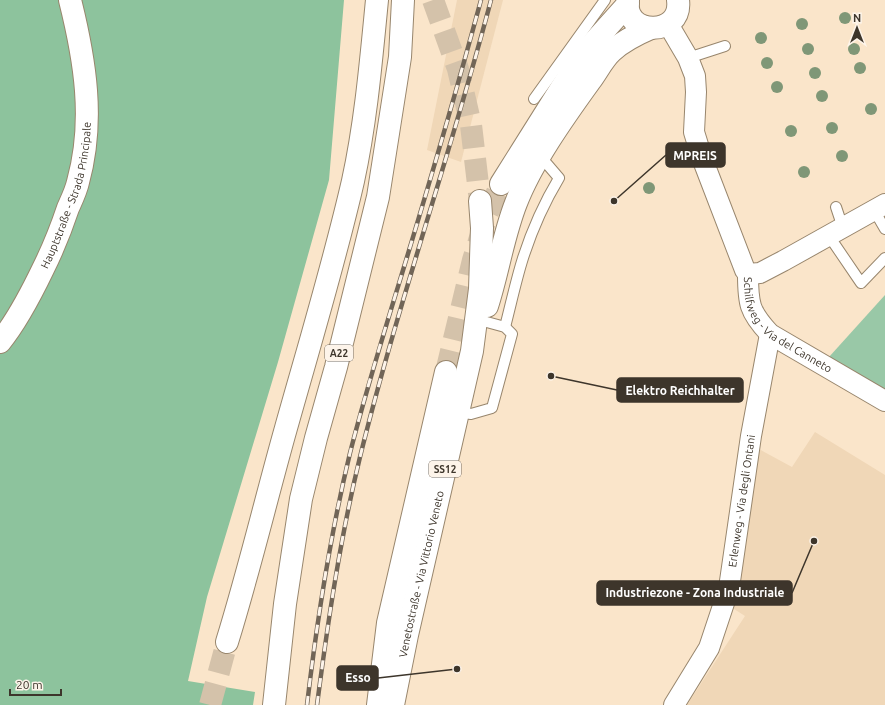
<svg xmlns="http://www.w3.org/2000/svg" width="885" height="705" viewBox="0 0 885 705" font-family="Ubuntu,sans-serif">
<rect width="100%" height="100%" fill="#fae5ca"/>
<g fill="#f0d7b7">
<path d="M457,0H503L461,162L427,150Z"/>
<path d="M815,432L885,475V705H687L745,616L731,607L757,448L792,467Z"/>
</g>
<path fill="#99c8a7" d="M885,295V390L829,357Z"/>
<path fill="#8dc39d" d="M0,0H344L329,180L278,362L207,597L188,681L255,692L253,705H0Z"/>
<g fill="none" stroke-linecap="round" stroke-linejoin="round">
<g stroke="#d4c2aa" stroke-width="22" stroke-dasharray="22 11" stroke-linecap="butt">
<path d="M433,0L458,69L471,125L480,201"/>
<path d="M446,372L473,260L488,212L501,184"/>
</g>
<path stroke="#d4c2aa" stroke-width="22" stroke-dasharray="22 11" stroke-linecap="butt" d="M210,705L227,642"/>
<defs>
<g id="service">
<path d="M688,58L725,46"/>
<path d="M534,99L605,0"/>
<path d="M836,207L840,219L846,227"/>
<path d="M874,210L885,229"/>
<path d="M829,236L861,283L885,258"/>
<path d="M505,327C511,304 516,280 523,258C532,230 544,203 559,178L547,164L539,159"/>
<path d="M458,412L471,414L492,408L512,334L505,327L483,321"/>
</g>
<g id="minor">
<path id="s1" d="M668,24L688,58L695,76L696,92L694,132L702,158L745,270L748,274C748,303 749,312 770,334L885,401"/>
<path d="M748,274L760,273L783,261L885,204"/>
<path id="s2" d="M674,705L709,648L729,588L751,436L770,334"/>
</g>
<g id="tertiary">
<path id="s3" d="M0,342C17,321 31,294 43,269C53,249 61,229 68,208C72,199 76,191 78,182C95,121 85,60 70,0"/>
</g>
<path id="secondary" d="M628,0C622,36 683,38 678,0"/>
<g id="primary">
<path d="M501,184L562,87L584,53L628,4"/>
<path d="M487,306C498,272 503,236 516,203C532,162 564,117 590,81C597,72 603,59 612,51C623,41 637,34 651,28"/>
<path d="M378,705L388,623L446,372"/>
<path id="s4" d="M393,705L407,635L472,351L480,289L482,228L480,201"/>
</g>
<g id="motorway">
<path d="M227,642C249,571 266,499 286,428C309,346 334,264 353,181C366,121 371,61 377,0"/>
<path d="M274,705L285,604L301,499L316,438L336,367L378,197L400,57L403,0"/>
</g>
</defs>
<use href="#service" stroke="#98866d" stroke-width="12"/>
<use href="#minor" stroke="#98866d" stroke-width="22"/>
<use href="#tertiary" stroke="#98866d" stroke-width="24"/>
<use href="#secondary" stroke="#98866d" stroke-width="24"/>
<use href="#primary" stroke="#98866d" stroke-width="24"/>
<use href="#motorway" stroke="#98866d" stroke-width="24"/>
<use href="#service" stroke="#fff" stroke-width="10"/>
<use href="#minor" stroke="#fff" stroke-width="20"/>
<use href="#tertiary" stroke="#fff" stroke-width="22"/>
<use href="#secondary" stroke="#fff" stroke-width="22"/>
<use href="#primary" stroke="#fff" stroke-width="22"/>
<use href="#motorway" stroke="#fff" stroke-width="22"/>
<defs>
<g id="rail">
<path d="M307,705C317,620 330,536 350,453C366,390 385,329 404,267C431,178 457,89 481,0"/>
<path d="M317,705C328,621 340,539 360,457C398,303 451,153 491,0"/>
</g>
</defs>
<use href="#rail" stroke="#716557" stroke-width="4.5"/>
<use href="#rail" stroke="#fdf4ea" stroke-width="3" stroke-dasharray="9" stroke-linecap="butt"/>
</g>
<g fill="#7f9777">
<circle cx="845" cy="18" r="6"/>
<circle cx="802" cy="24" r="6"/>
<circle cx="761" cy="38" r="6"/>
<circle cx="808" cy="49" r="6"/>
<circle cx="854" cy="49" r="6"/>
<circle cx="767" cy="63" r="6"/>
<circle cx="860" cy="68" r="6"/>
<circle cx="815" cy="73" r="6"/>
<circle cx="777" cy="87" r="6"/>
<circle cx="822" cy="96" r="6"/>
<circle cx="871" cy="109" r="6"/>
<circle cx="832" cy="128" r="6"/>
<circle cx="791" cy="131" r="6"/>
<circle cx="842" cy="156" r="6"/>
<circle cx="804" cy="172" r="6"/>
<circle cx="649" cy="188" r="6"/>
</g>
<g text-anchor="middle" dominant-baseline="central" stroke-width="4" stroke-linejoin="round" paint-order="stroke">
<g fill="#fdf4ea" stroke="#776e64" stroke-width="1">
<rect x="325" y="345" width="28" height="16" rx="3"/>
<rect x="429" y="461" width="32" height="16" rx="3"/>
</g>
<g font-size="10" font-weight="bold" fill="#3d352b">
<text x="339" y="353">A22</text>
<text x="445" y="469">SS12</text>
</g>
<g font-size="11" fill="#3d352b" stroke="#fdf4ea">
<text stroke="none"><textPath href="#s3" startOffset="163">Hauptstraße - Strada Principale</textPath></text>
<text stroke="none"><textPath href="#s1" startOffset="337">Schilfweg - Via del Canneto</textPath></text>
<text stroke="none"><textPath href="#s2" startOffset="218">Erlenweg - Via degli Ontani</textPath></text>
<text stroke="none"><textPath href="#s4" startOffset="134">Venetostraße - Via Vittorio Veneto</textPath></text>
</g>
</g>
<path fill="none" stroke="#3d352b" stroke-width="1.5" d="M614 201L666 155M551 376L617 390M814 541L792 593M457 669L378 678"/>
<g fill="#3d352b" stroke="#fdf4ea" stroke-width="1.5">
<circle cx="614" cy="201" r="4"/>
<circle cx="551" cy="376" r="4"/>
<circle cx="814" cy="541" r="4"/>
<circle cx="457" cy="669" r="4"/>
</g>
<g fill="#3d352b" stroke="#3d352b" stroke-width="1.5">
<rect x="666" y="143" width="59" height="24" rx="4"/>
<rect x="617" y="378" width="126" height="24" rx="4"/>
<rect x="597" y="581" width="195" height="24" rx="4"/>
<rect x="337" y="666" width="41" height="24" rx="4"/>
</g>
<g font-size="12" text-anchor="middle" font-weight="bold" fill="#fff">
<text x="695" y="160">MPREIS</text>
<text x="680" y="395">Elektro Reichhalter</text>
<text x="695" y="597">Industriezone - Zona Industriale</text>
<text x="358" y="682">Esso</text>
</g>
<g transform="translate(857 28)" stroke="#fdf4ea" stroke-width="3" paint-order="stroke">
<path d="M0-3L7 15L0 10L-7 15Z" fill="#3d352b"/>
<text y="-6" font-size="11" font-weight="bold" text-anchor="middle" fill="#3d352b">N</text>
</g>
<path d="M10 689v6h51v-6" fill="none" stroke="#3d352b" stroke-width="2"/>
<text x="16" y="689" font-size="12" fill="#3d352b" stroke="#fdf4ea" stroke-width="3" paint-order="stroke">20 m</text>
</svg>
